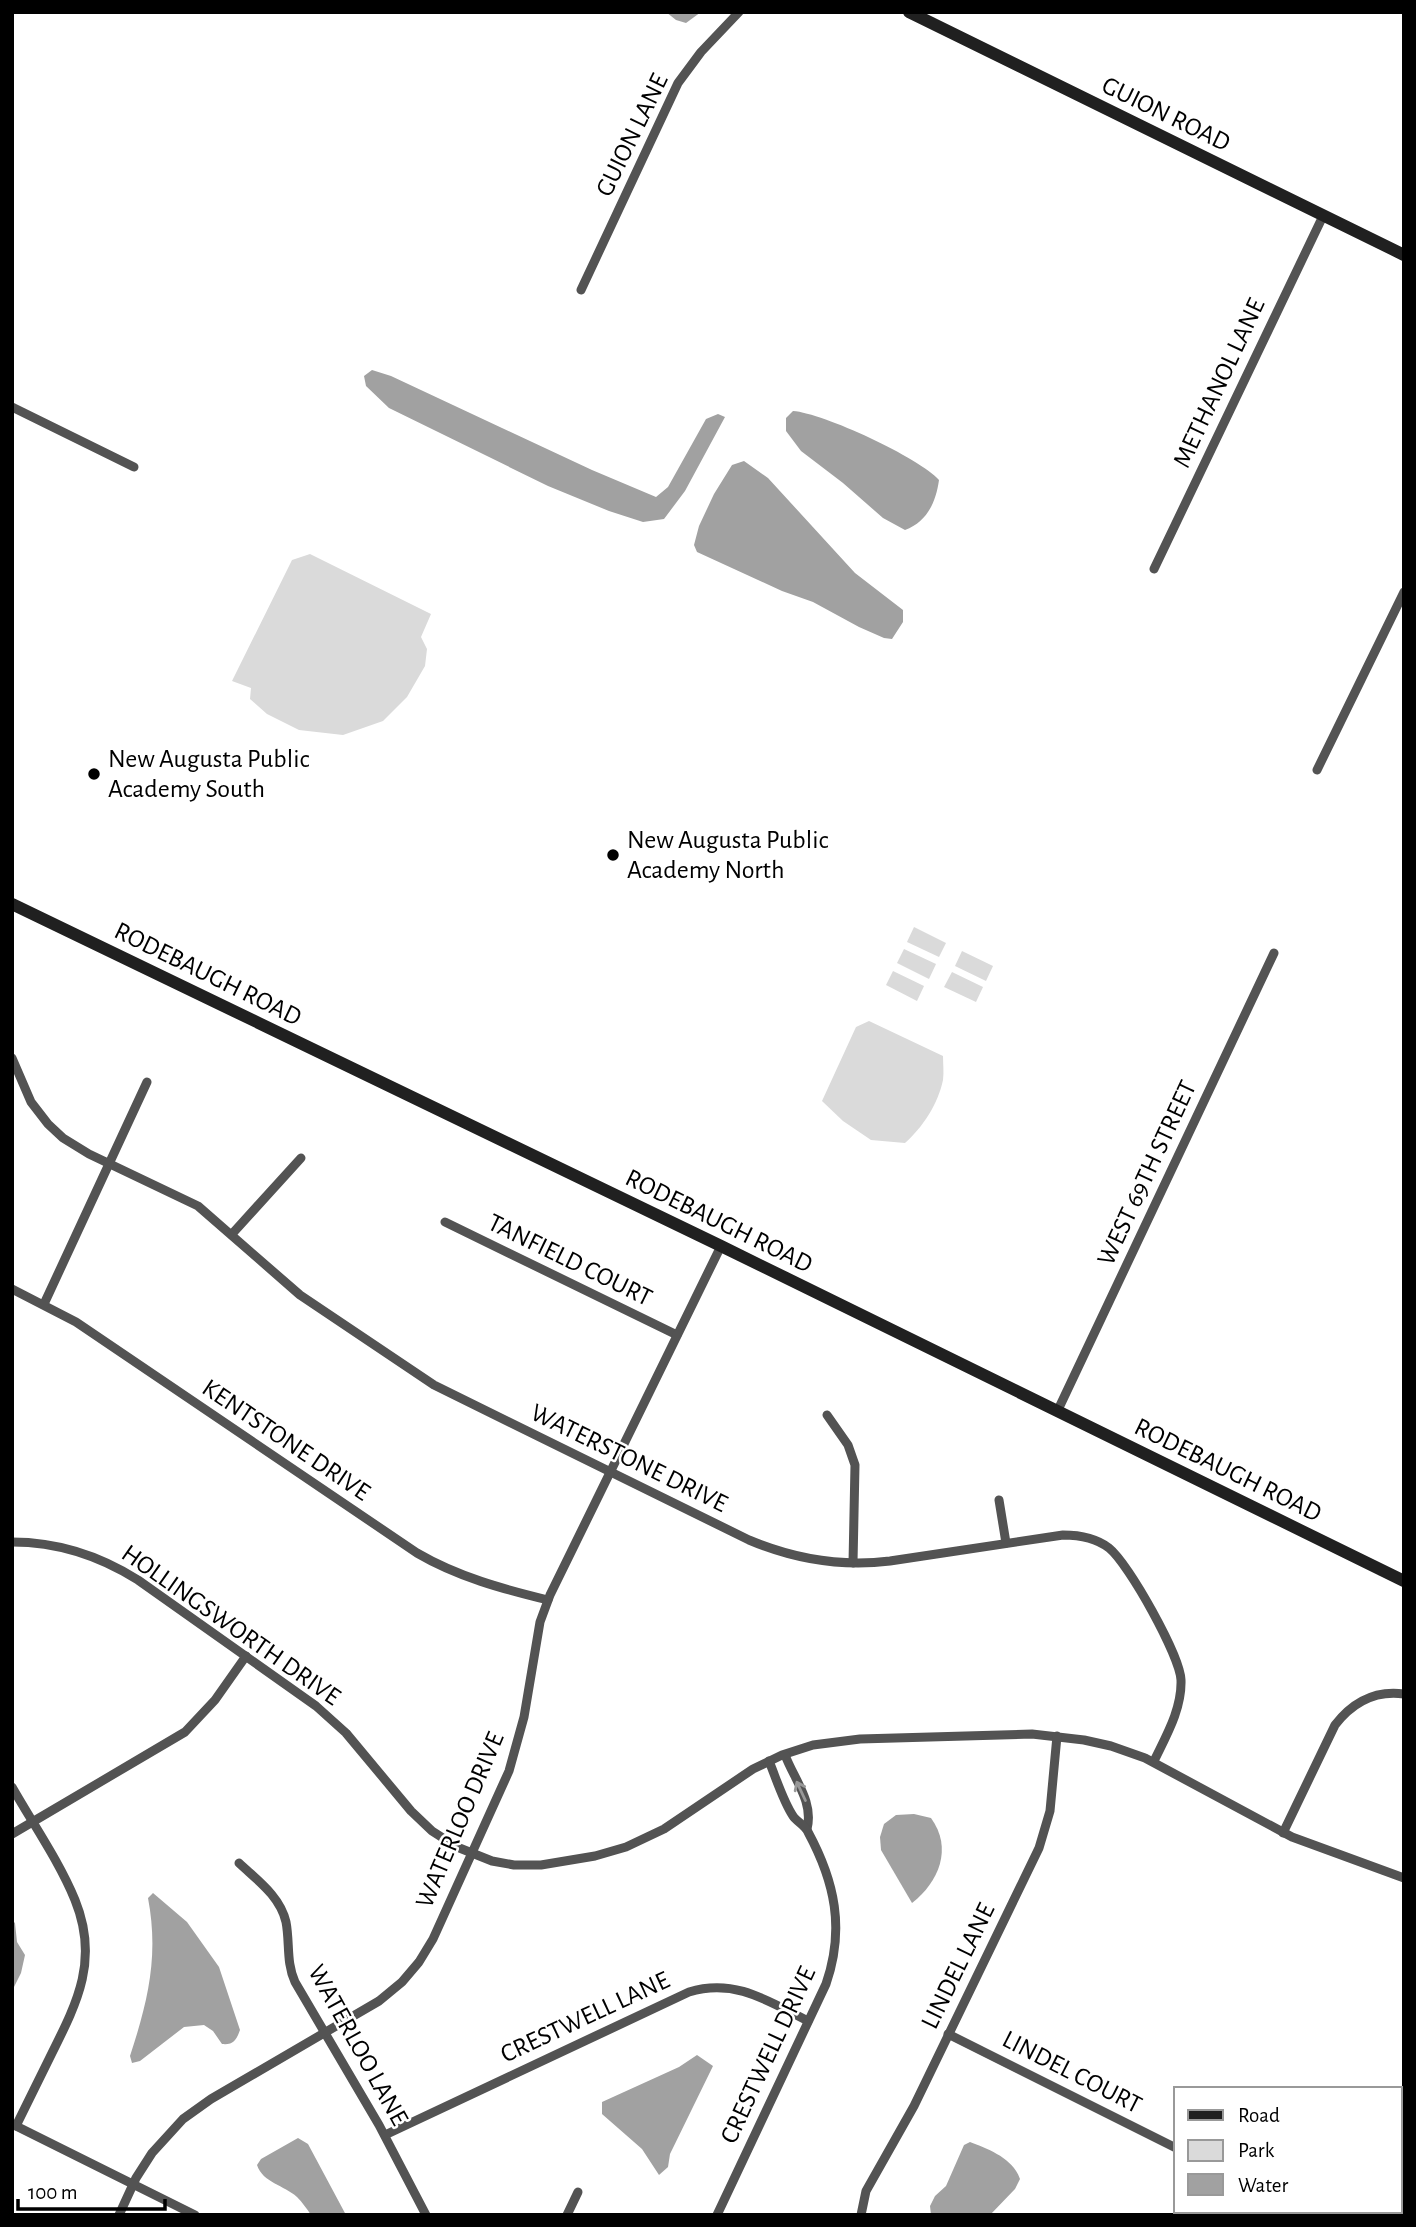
<svg xmlns="http://www.w3.org/2000/svg" width="1416" height="2227" viewBox="0 0 1416 2227" font-family="'Alegreya Sans',sans-serif">
<rect width="100%" height="100%" fill="#fff"/>
<g fill="#dadada">
<path d="M310,554L431,614L421,637L427,649L425,666L407,697L383,721L343,735L299,730L267,714L250,699L251,688L232,681L292,560Z"/>
<path d="M914,927L946,943L939,957L907,942Z"/>
<path d="M904,949L936,964L929,979L897,963Z"/>
<path d="M962,951L993,966L986,981L955,966Z"/>
<path d="M893,971L924,986L917,1001L886,985Z"/>
<path d="M952,972L983,987L976,1002L944,987Z"/>
<path d="M869,1021L943,1056C943,1064 944,1072 943,1080C938,1104 923,1127 905,1143L871,1140L843,1121L822,1101L856,1027Z"/>
</g>
<g fill="#a1a1a1">
<path d="M666,12H701L686,23L676,20Z"/>
<path d="M372,370L391,376L592,470L656,497L668,487L706,419L718,414L725,417L685,491L664,519L643,522L609,511L548,486L389,408L366,386L364,376Z"/>
<path d="M793,411C823,413 920,458 939,480C936,502 927,522 905,530L883,518L843,483L801,451L786,431V418Z"/>
<path d="M744,461L768,478L855,573L903,610V622L892,639L884,638L859,627L813,602L782,591L697,552L694,545L699,526L714,494L732,465Z"/>
<path d="M914,1814L931,1818C953,1848 939,1882 912,1903L881,1850L880,1837L884,1824L896,1815Z"/>
<path d="M153,1893L187,1922L219,1967L240,2030C236,2041 233,2045 222,2044L213,2031L204,2025L184,2027L140,2061L132,2063L130,2056C148,2001 159,1956 148,1898Z"/>
<path d="M12,1920L15,1923L17,1942L25,1955L21,1973L12,1991Z"/>
<path d="M697,2055L713,2066L670,2154L668,2167L659,2175L642,2149L602,2114V2102L679,2067Z"/>
<path d="M298,2138L308,2144L346,2215H311C307,2209 302,2202 297,2197C284,2185 263,2183 257,2165L261,2159Z"/>
<path d="M970,2142C988,2149 1013,2158 1020,2179L1015,2189L990,2215H931L930,2206L935,2196L946,2186L964,2145Z"/>
</g>
<g fill="none" stroke-linecap="round" stroke-linejoin="round">
<g stroke="#535353" stroke-width="9">
<path d="M581,290L678,83L701,52L739,12"/>
<path d="M12,407L134,467"/>
<path d="M1154,569L1323,216"/>
<path d="M1317,770L1404,592"/>
<path d="M12,1058L31,1102L48,1124L63,1138L89,1154L198,1206L300,1295L434,1385L749,1540C794,1559 841,1567 890,1561L1063,1535C1080,1535 1096,1538 1109,1548C1129,1564 1180,1656 1181,1680C1182,1709 1166,1736 1154,1761"/>
<path d="M445,1222L677,1335"/>
<path d="M232,1234L301,1158"/>
<path d="M12,1289L76,1322L417,1553C458,1577 503,1589 548,1600"/>
<path d="M44,1304L147,1082"/>
<path d="M1057,1412L1274,953"/>
<path d="M827,1415L848,1445L855,1465L853,1563"/>
<path d="M999,1500L1006,1543"/>
<path d="M12,1542C57,1542 100,1556 138,1580L316,1706L346,1733L411,1811L432,1831L457,1847L492,1861L514,1865H541L595,1856L626,1847L664,1829L753,1769L782,1755L813,1745L860,1739L1032,1734L1084,1740L1111,1746L1145,1758L1292,1837L1404,1878"/>
<path d="M785,1755C794,1779 814,1802 807,1829"/>
<path d="M12,1787C33,1824 59,1861 75,1900C99,1959 78,2001 52,2053C40,2077 28,2102 16,2126"/>
<path d="M1283,1833L1335,1725C1352,1703 1375,1690 1404,1694"/>
<path d="M12,1834L185,1732L215,1700L246,1656"/>
<path d="M239,1863C257,1880 280,1896 286,1922C290,1943 286,1962 295,1982L379,2125L426,2215"/>
<path d="M948,2034L1176,2148"/>
<path d="M12,2124L195,2215"/>
<path d="M385,2135L689,1992C735,1978 768,2001 808,2021"/>
<path d="M1303,2211L1310,2215"/>
<path d="M119,2215L136,2178L152,2153L183,2119L211,2099L379,2001L402,1982L419,1962L433,1939L509,1771L524,1717L540,1622L550,1595L721,1246"/>
<path d="M567,2215L578,2192"/>
<path d="M717,2215L826,1984C845,1929 835,1882 808,1832C805,1825 797,1822 793,1816C783,1801 776,1778 769,1761"/>
<path d="M861,2215L866,2191L914,2106L1039,1848L1050,1811L1057,1736"/>
</g>
<g stroke="#202020" stroke-width="12">
<path d="M909,12L1404,255"/>
<path d="M12,904L721,1246L1404,1581"/>
</g>
</g>
<defs><path id="oneway-shaft" d="M-6 0H5M1.5-3L5.5 0L1.5 3" fill="none" stroke-width="1.6" stroke-linecap="round" stroke-linejoin="round" transform="scale(1.75)"/></defs>
<use stroke="#989898" href="#oneway-shaft" transform="translate(801 1791) rotate(-115)"/>
<g fill="#000" stroke="#fff" stroke-width="2.5">
<circle cx="94" cy="774" r="7"/>
<circle cx="613" cy="855" r="7"/>
</g>
<g text-anchor="middle" dominant-baseline="central" stroke-width="5" stroke-linejoin="round" paint-order="stroke">
<g font-size="26" fill="#000" stroke="#fff">
<text transform="translate(1166 114) rotate(26)">GUION ROAD</text>
<text transform="translate(632 135) rotate(-64)">GUION LANE</text>
<text transform="translate(1219 383) rotate(-65)">METHANOL LANE</text>
<text transform="translate(208 974) rotate(26)">RODEBAUGH ROAD</text>
<text transform="translate(1147 1173) rotate(-65)">WEST 69TH STREET</text>
<text transform="translate(719 1221) rotate(26)">RODEBAUGH ROAD</text>
<text transform="translate(570 1260) rotate(26)">TANFIELD COURT</text>
<text transform="translate(286 1440) rotate(34)">KENTSTONE DRIVE</text>
<text transform="translate(629 1458) rotate(26)">WATERSTONE DRIVE</text>
<text transform="translate(1228 1470) rotate(26)">RODEBAUGH ROAD</text>
<text transform="translate(231 1625) rotate(35)">HOLLINGSWORTH DRIVE</text>
<text transform="translate(460 1820) rotate(-67)">WATERLOO DRIVE</text>
<text transform="translate(958 1966) rotate(-64)">LINDEL LANE</text>
<text transform="translate(585 2017) rotate(-25)">CRESTWELL LANE</text>
<text transform="translate(358 2045) rotate(61)">WATERLOO LANE</text>
<text transform="translate(768 2055) rotate(-65)">CRESTWELL DRIVE</text>
<text transform="translate(1072 2072) rotate(27)">LINDEL COURT</text>
</g>
<g font-size="26" fill="#000" stroke="#fff" text-anchor="start">
<text x="108" y="759">New Augusta Public<tspan x="108" dy="30">Academy South</tspan></text>
<text x="627" y="840">New Augusta Public<tspan x="627" dy="30">Academy North</tspan></text>
</g>
</g>
<rect width="1416" height="2227" fill="none" stroke="#000000" stroke-width="28"/>
<rect x="1174" y="2087" width="228" height="126" fill="#ffffff" stroke="#999999" stroke-width="2"/>
<rect x="1188" y="2110" width="35" height="10" fill="#202020" stroke="#999999" stroke-width="2"/>
<text x="1238" y="2122" font-size="21" fill="#000000">Road</text>
<rect x="1188" y="2140" width="35" height="21" fill="#dadada" stroke="#999999" stroke-width="2"/>
<text x="1238" y="2157" font-size="21" fill="#000000">Park</text>
<rect x="1188" y="2174" width="35" height="21" fill="#a1a1a1" stroke="#999999" stroke-width="2"/>
<text x="1238" y="2192" font-size="21" fill="#000000">Water</text>
<path d="M18 2199v10h147v-10" fill="none" stroke="#000000" stroke-width="3.5"/>
<text x="28" y="2199" font-size="21" fill="#000000" stroke="#ffffff" stroke-width="5" paint-order="stroke">100 m</text>
</svg>
